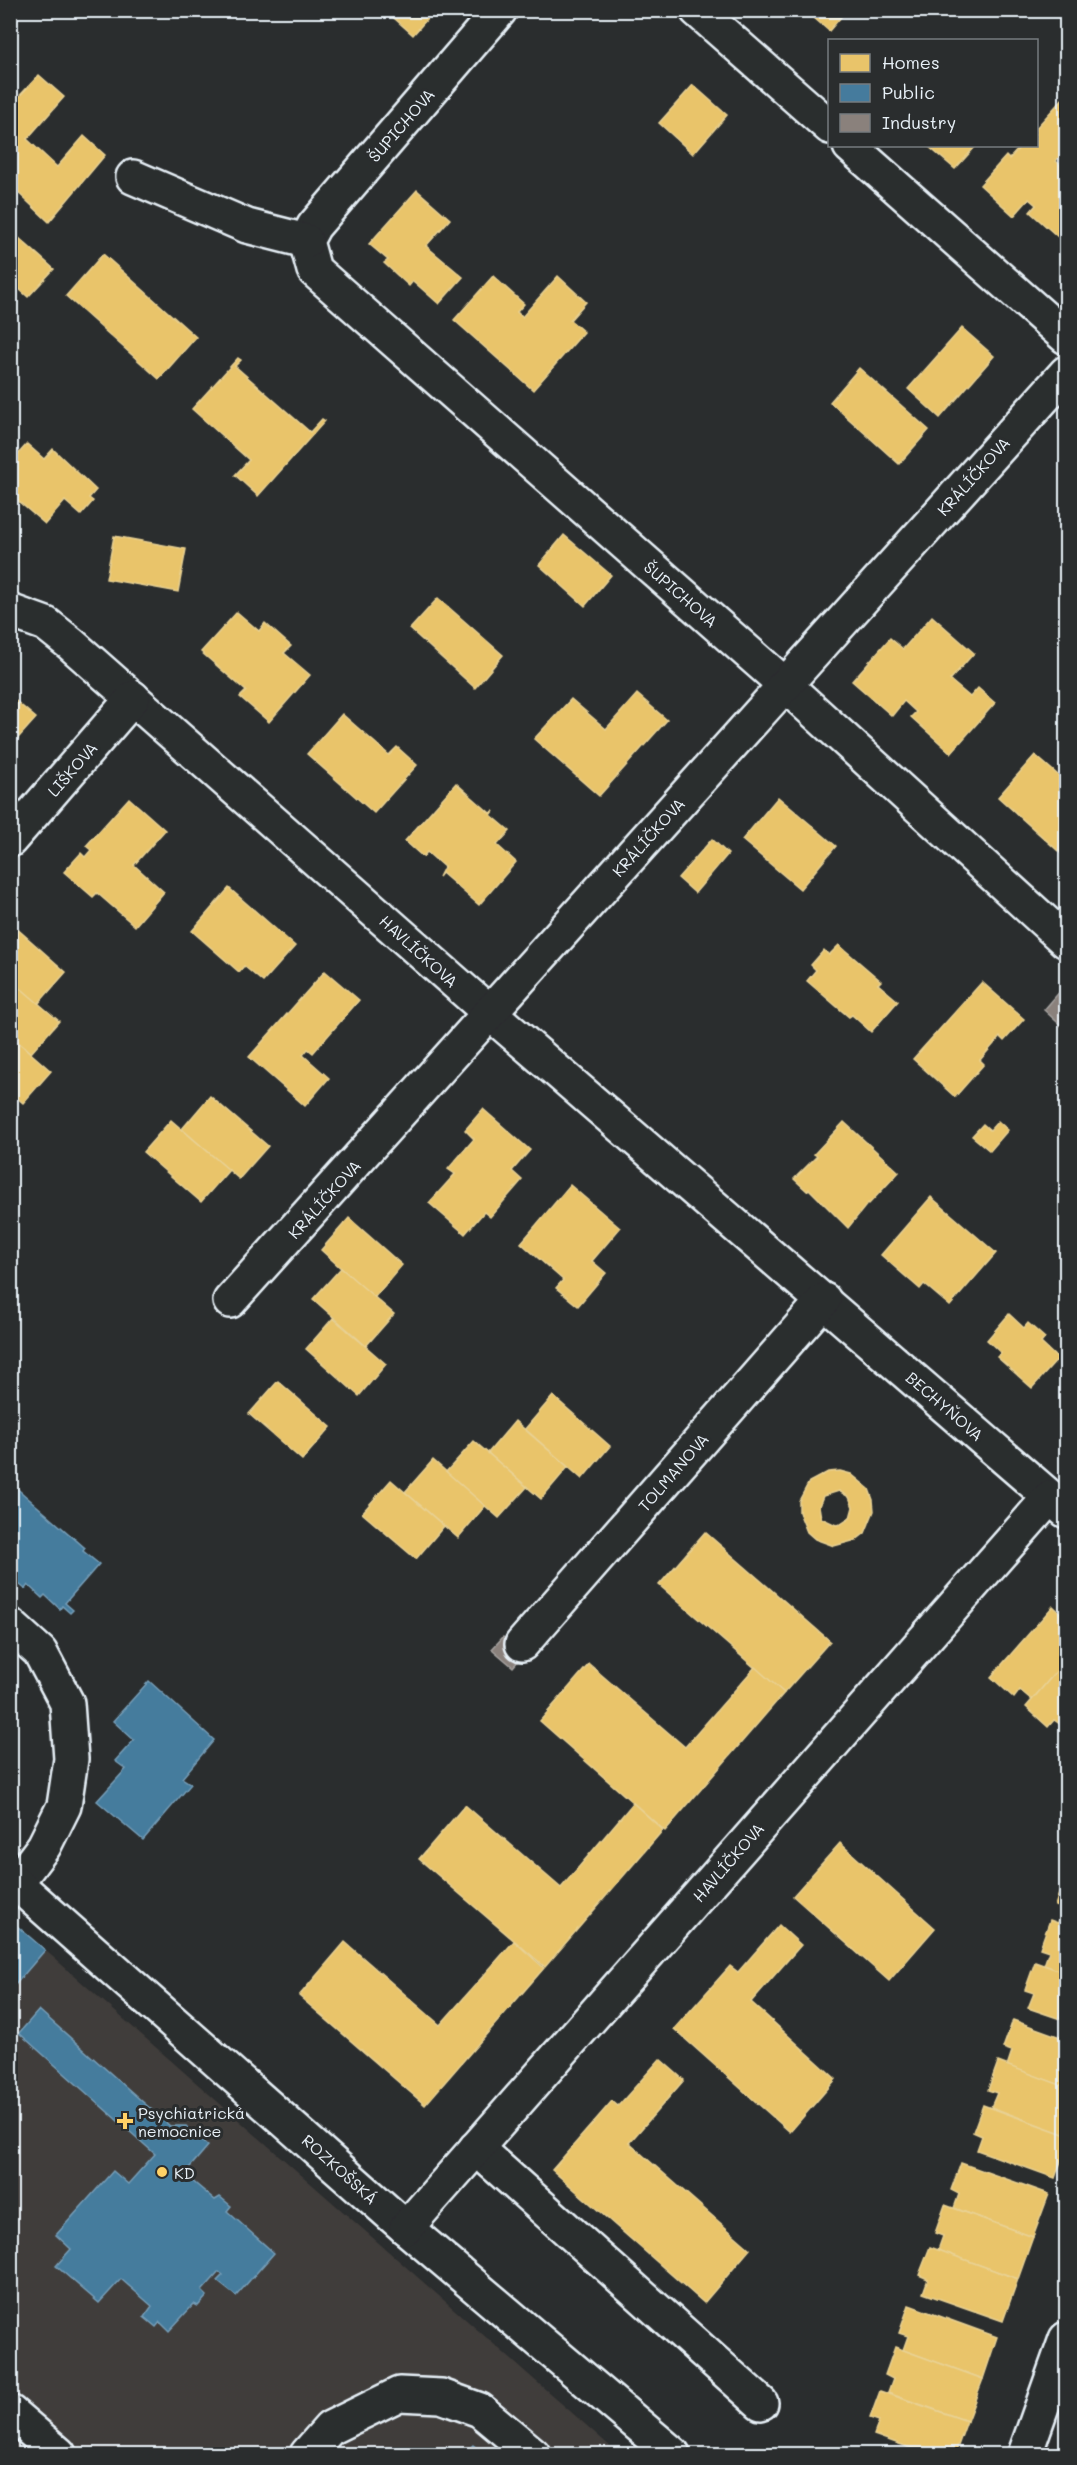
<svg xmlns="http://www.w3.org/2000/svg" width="1077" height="2465" viewBox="0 0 1077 2465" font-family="Mali,sans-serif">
<rect width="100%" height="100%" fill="#2a2d2e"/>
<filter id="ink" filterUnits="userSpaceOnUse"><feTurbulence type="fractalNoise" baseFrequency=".0167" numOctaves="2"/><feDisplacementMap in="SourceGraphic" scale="12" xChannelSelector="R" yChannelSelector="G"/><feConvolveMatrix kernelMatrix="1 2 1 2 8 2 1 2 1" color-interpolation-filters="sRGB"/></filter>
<g filter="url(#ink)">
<path fill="#403d3b" d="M10,1920L45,1950L619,2454H11Z"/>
<g fill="#e9c46a" stroke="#e9d295" stroke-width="1.5" fill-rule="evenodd">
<path d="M385,10H435L413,35Z"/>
<path d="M805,10H847L829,31Z"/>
<path d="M39,75L64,97L27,139L57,167L84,136L105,155L49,222L10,185V106Z"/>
<path d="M693,85L727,115L693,154L659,123Z"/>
<path d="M1066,95V149L1056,161L1066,170V244L1030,212L1036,205L1029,199L1014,216L980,185L1006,156L1009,159L1021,146H1036V128Z"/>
<path d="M928,146H976L955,169Z"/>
<path d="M417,190L450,219L426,246L463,277L439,304L413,281L409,286L384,263L388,260L369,244Z"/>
<path d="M10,230L54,269L28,297L10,281Z"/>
<path d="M103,254L196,337L159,379L66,296Z"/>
<path d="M493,276L524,304L517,312L522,317L558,276L586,302L570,320L584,332L533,390L454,320Z"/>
<path d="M962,328L994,356L940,418L908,389Z"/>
<path d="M238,358L241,360L235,366L310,432L322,419L325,421L258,496L235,475L249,460L192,409Z"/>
<path d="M859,368L929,430L899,464L830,402Z"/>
<path d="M27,444L44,459L53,449L96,490L89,498L93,501L81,515L65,501L45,524L12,496L16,491L10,487V463Z"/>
<path d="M564,535L611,575L585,606L539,565Z"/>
<path d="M114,536L186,549L178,592L106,579Z"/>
<path d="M438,598L503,655L475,688L410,629Z"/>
<path d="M237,612L259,631L265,623L291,646L284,653L310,675L269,722L240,697L246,691L201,652Z"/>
<path d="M932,616L974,653L950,680L970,697L978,688L995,703L951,753L911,717L916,712L904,701L892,716L852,681L890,638L903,649Z"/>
<path d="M637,694L667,720L599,796L534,739L571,699L606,729Z"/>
<path d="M10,696L36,718L10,747Z"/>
<path d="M342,714L389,755L397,747L417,765L374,813L307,754Z"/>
<path d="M1035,755L1066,782V858L998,797Z"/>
<path d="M456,783L490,813L494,811L491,815L510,831L497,845L516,862L479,905L442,873L439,877L444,867L427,852L423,857L405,841Z"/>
<path d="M778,797L836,846L800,889L742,840Z"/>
<path d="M129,798L165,830L134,865L164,892L135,926L97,893L93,897L64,872L81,853L85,857L91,850L86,846Z"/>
<path d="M712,839L728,854L695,893L678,878Z"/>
<path d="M229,888L295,946L263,982L244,966L239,972L192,931Z"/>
<path d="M14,926L66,972L38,1004L10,979V929Z"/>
<path d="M839,945L881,981L878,984L898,1001L871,1032L852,1015L849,1017L807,981L816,970L811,965L824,950L829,955Z"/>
<path d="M325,971L359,1000L313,1053L308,1049L303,1055L329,1078L305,1106L249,1057Z"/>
<path d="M10,979L59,1021L31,1053L10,1035Z"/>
<path d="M982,982L1024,1019L1004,1041L1000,1037L980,1060L984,1064L955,1097L913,1059Z"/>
<path d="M10,1035L51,1071L23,1103L10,1092Z"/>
<path d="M210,1096L268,1146L239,1179L182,1129Z"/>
<path d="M483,1109L530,1150L512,1171L522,1180L490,1217L484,1212L465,1234L429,1203L455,1174L448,1169L474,1139L465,1130Z"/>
<path d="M171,1120L229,1170L201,1202L143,1152Z"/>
<path d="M998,1121L1008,1130L990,1151L972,1136L983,1124L990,1130Z"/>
<path d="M844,1122L899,1172L869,1204L868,1203L848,1228L809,1189L807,1191L794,1179L817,1156L814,1154Z"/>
<path d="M570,1185L620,1228L592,1261L606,1273L578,1306L556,1288L563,1280L521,1243Z"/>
<path d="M931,1197L996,1253L950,1306L924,1284L920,1289L881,1255Z"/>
<path d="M349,1218L402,1265L374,1298L321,1250Z"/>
<path d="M341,1268L394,1314L366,1346L313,1299Z"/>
<path d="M1009,1314L1024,1328L1028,1323L1045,1338L1041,1343L1058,1359L1032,1388L997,1357L1001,1353L987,1340Z"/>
<path d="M333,1318L386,1364L359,1396L306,1349Z"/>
<path d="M278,1381L331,1427L302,1460L249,1414Z"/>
<path d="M553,1396L610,1446L582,1479L525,1429Z"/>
<path d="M515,1421L568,1467L541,1499L488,1453Z"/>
<path d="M474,1441L527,1487L499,1518L446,1472Z"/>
<path d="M433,1460L485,1506L458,1538L405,1492Z"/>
<path d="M840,1471L851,1474L869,1489L873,1500L874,1511L865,1533L856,1540L834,1546L815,1539L807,1532L799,1512V1501L809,1482L828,1472ZM839,1491L849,1497L853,1507L850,1518L841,1524L836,1525L821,1518L819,1506L823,1496Z"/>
<path d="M391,1480L444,1526L416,1559L362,1513Z"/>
<path d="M705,1532L830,1641L784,1693L659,1585Z"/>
<path d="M1053,1606L1066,1618V1660L1032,1700L1020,1690L1014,1698L991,1677Z"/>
<path d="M1066,1660V1728L1054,1720L1048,1727L1026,1707Z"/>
<path d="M589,1664L685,1747L755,1667L784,1693L665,1831L540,1721Z"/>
<path d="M633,1803L663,1830L545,1967L419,1859L465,1805L561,1888Z"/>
<path d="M840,1843L935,1928L889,1981L793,1896Z"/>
<path d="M1064,1878L1066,1879V1926L1058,1923L1064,1908L1055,1906Z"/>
<path d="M1050,1920L1066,1926V1973L1044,1965L1049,1951L1040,1948Z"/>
<path d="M779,1925L801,1945L751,2002L836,2079L790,2132L674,2029L730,1966L738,1972Z"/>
<path d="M514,1941L544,1968L425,2105L299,1996L345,1942L440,2025Z"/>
<path d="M1035,1962L1066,1973V2021L1028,2008L1034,1993L1025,1990Z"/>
<path d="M1013,2020L1066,2039V2087L1007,2066L1012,2051L1003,2048Z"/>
<path d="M660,2059L684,2080L629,2143L750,2249L704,2303L552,2170L612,2101L618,2106Z"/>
<path d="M998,2062L1066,2087V2135L991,2107L997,2093L988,2090Z"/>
<path d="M983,2105L1066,2135V2147L1055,2178L977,2150L982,2136L973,2132Z"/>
<path d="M961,2163L1049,2194L1033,2237L954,2208L959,2194L951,2190Z"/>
<path d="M945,2205L1033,2237L1018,2279L938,2250L943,2236L935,2233Z"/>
<path d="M930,2247L1018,2279L1003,2321L923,2293L928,2279L919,2275Z"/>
<path d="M909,2305L997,2337L983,2379L903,2350L908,2336L899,2333Z"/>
<path d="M895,2347L983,2379L967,2421L888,2393L893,2379L885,2375Z"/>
<path d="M880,2391L967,2421L955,2454H927L874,2435L879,2421L870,2418Z"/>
</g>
<g fill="#457b9d" stroke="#769eb8" stroke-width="1.5">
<path d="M13,1485L85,1548L83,1551L99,1564L65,1603L73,1610L70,1613L62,1606L60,1609L45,1595L42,1598L28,1585L25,1589L10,1577V1487Z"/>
<path d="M149,1681L214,1740L182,1778L191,1784L143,1840L97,1801L126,1769L115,1761L134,1740L113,1721Z"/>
<path d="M10,1920L45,1950L15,1985L10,1981Z"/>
<path d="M39,2010L170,2126H186L208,2146L184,2174L215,2200L220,2197L231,2206L227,2211L274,2253L236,2296L217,2281L223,2275L219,2272L202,2291L207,2296L198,2306L194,2304L169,2331L160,2322L156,2327L144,2317L152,2306L121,2279L99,2303L56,2266L71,2249L56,2235L113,2171L128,2184L155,2154L19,2033Z"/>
<path d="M473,2445L484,2454H464Z"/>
</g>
<g fill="#8a817c" stroke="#a6a3a1" stroke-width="1.5">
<path d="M1062,989L1066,993V1030L1044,1010Z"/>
<path d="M503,1637L524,1654L513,1667L492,1649Z"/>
</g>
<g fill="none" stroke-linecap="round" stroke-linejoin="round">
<defs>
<g id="minor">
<path d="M500,10L314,226L306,241L314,270L784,684L1066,941"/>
<path d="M697,10L830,127"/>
<path d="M850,146L1066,337"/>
<path d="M133,177L247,226L306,241"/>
<path d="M10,611L46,624L71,644L491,1014L1066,1511"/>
<path d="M10,840L133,698"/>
<path d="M230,1301L1066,373"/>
<path d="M10,1625L40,1652L67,1703L71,1759L64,1806L44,1846L16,1883"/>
<path d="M522,1644L824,1300"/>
<path d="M10,1878L406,2228L673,2454"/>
<path d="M476,2148L761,2403"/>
<path d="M406,2228L1050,1497"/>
<path d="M10,2412L59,2454"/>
<path d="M307,2454L330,2428L399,2394L441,2396L480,2410L533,2454"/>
<path d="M1025,2454L1066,2339"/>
</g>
</defs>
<use href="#minor" stroke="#e8f1f8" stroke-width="38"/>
<use href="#minor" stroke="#2a2d2e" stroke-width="33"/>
</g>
</g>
<g fill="#ffd166" stroke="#2a2d2e" stroke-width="2">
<path d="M122 2112h6v6h6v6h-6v6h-6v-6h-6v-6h6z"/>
<circle cx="162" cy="2172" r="6"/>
</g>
<g text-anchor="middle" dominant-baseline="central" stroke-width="6" stroke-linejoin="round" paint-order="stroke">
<g font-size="16" fill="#e8f1f8" stroke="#2a2d2e">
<text transform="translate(401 125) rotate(-49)">ŠUPICHOVA</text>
<text transform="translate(973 476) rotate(-48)">KRÁLÍČKOVA</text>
<text transform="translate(681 594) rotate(41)">ŠUPICHOVA</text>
<text transform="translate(72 769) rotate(-49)">LIŠKOVA</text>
<text transform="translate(648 837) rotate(-48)">KRÁLÍČKOVA</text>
<text transform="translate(419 951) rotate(42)">HAVLÍČKOVA</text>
<text transform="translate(324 1199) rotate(-48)">KRÁLÍČKOVA</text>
<text transform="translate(945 1406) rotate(41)">BECHYŇOVA</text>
<text transform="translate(673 1472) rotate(-49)">TOLMANOVA</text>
<text transform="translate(728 1862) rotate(-49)">HAVLÍČKOVA</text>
<text transform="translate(340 2169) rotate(42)">ROZKOŠSKÁ</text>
</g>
<g font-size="16" fill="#e8f1f8" stroke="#2a2d2e" text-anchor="start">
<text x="138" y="2112">Psychiatrická<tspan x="138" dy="18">nemocnice</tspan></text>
<text x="174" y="2172">KD</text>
</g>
</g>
<rect width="1077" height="2465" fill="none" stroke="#2a2d2e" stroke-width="36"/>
<rect x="18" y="18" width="1041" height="2429" fill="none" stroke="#e8f1f8" stroke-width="2" filter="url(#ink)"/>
<rect x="828" y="39" width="210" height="108" fill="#2a2d2e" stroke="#767b7f" stroke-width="1.5"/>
<rect x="840" y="54" width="30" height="18" fill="#e9c46a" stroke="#767b7f" stroke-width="1.5"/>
<text x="882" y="69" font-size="18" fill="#e8f1f8">Homes</text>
<rect x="840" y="84" width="30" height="18" fill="#457b9d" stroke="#767b7f" stroke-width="1.5"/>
<text x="882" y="99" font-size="18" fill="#e8f1f8">Public</text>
<rect x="840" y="114" width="30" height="18" fill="#8a817c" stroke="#767b7f" stroke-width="1.5"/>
<text x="882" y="129" font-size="18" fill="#e8f1f8">Industry</text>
</svg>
